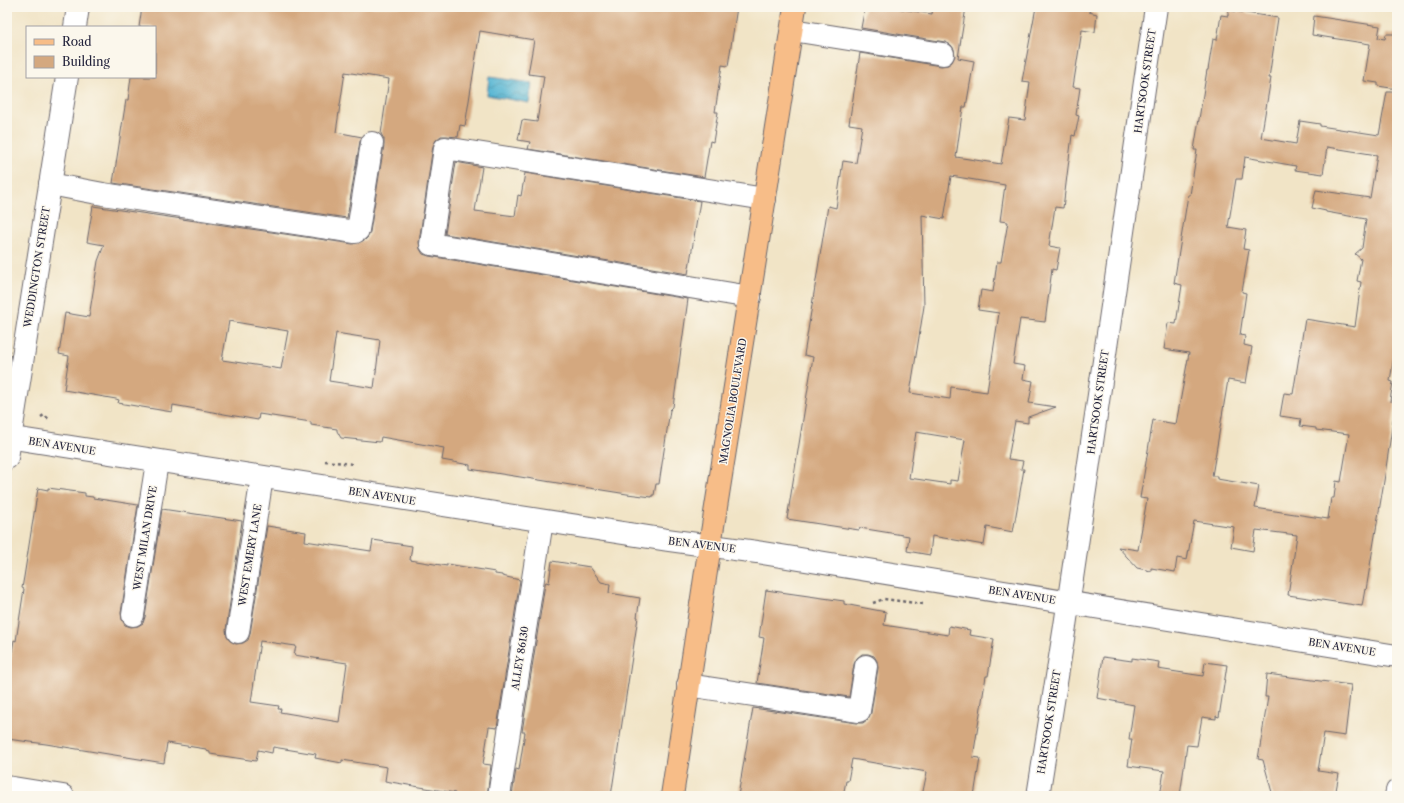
<svg xmlns="http://www.w3.org/2000/svg" width="1404" height="803" viewBox="0 0 1404 803" font-family="'Libre Caslon Text',serif">
<defs>
<pattern id="water-waves" width="16" height="10" patternUnits="userSpaceOnUse"><rect width="16" height="10" fill="#54b5d3"/><path d="M0 5q4-4 8 0t8 0" fill="none" stroke="#4593ac"/></pattern>
</defs>
<rect width="100%" height="100%" fill="#fbf7ec"/>
<filter id="ink" filterUnits="userSpaceOnUse"><feTurbulence type="fractalNoise" baseFrequency=".025" numOctaves="2"/><feDisplacementMap in="SourceGraphic" scale="8" xChannelSelector="R" yChannelSelector="G"/><feConvolveMatrix kernelMatrix="1 2 1 2 8 2 1 2 1" color-interpolation-filters="sRGB"/></filter>
<filter id="wash" filterUnits="userSpaceOnUse"><feTurbulence type="fractalNoise" baseFrequency=".012" numOctaves="4" result="noise"/><feDisplacementMap in="SourceGraphic" scale="16" xChannelSelector="R" yChannelSelector="G"/><feGaussianBlur stdDeviation="0.9" result="paint"/><feColorMatrix in="noise" values="0 0 0 0 0 0 0 0 0 0 0 0 0 0 0 0 0 1.4 0 .05"/><feComposite in="paint" operator="in"/></filter>
<g filter="url(#wash)">
<rect width="100%" height="100%" fill="#f1e4c6"/>
<path fill="url(#water-waves)" stroke="#3b6c87" d="M489,77L532,83L529,103L487,95Z"/>
<g id="blocks">
<g fill="#d4a87f" fill-rule="evenodd">
<path d="M142,7H737L728,66L722,65L715,112H718L713,142L710,141L704,177L528,149L530,142L518,140L522,120L537,122L544,76L528,74L534,40L480,31L465,126L460,125L458,137L447,136H441L436,140L433,146L419,242L420,249L423,254L429,256L688,299L673,407L670,410L659,484H656L654,495H652V497L627,494L470,469V465L442,460L444,448L381,437L380,442L341,438L337,431V429L311,425V422L259,414L258,420L173,405L172,412L118,403L119,400L116,399L64,390L69,356L59,354L65,313L89,317L98,261L104,245L87,242L93,206L353,244L365,240L368,237L370,232L384,145V139L381,134L389,79L345,72L336,132L362,137L360,141L347,218L113,183L126,100H128L131,77H155V27H139ZM229,321L288,331L281,369L222,360ZM336,333L380,340L374,388L329,381Z"/>
<path d="M865,7H890L932,14L933,7H966L958,58L974,61L966,107H963L956,157L1001,164L1009,118L1025,120L1030,82L1022,81L1036,7H1090L1089,12L1097,14L1095,32L1082,30L1073,87L1080,88L1076,115L1079,116L1075,136L1072,135L1063,208L1055,207L1049,246L1060,248L1056,270L1052,269L1045,322L1020,319L1013,364L1025,366L1023,379L1033,381L1029,403L1056,407L1028,417V423L1015,421L1008,459L1023,461L1021,469H1024L1013,532L987,527L984,545L932,536L930,555L907,551L909,536L860,528L859,530L787,519L813,357L804,355L828,206L836,208L843,161L856,163L862,126L849,124L860,53L941,66L948,65L952,62L955,56L954,49L951,45L945,42L861,28ZM951,176L1005,185L1000,221L1008,222L1001,262H997L993,292L981,290L978,310L999,313L987,392L951,387L950,399L910,393L924,306L922,215L944,219ZM916,432L965,440L958,481L950,480V484L909,478Z"/>
<path d="M1228,10L1278,18L1269,78H1271L1261,138L1296,144L1300,121L1320,124V126L1379,135L1387,92H1397V337L1390,381L1393,382L1390,401H1396L1384,481L1366,590L1365,589L1362,606L1288,595L1297,535L1256,530L1253,551L1231,547L1234,527L1194,521L1187,560L1177,558L1175,572L1151,568V571L1137,568L1118,547L1138,550L1147,499L1140,498L1153,420L1176,424L1189,353L1164,349L1168,323L1176,324L1182,285L1174,283L1188,195H1190L1197,150H1194L1207,70H1208L1213,39L1217,40L1221,15L1228,16ZM1327,147L1377,155L1370,198L1316,190L1312,208L1326,211V212L1366,219L1362,248L1355,254L1361,259L1357,281L1361,282L1355,327L1305,319L1293,394L1284,393L1280,416L1301,419L1300,426L1316,428V430L1349,434L1341,482L1336,481L1334,498H1331L1328,519L1255,508L1259,486L1217,479V476H1212L1228,380L1246,383L1252,347L1244,345L1245,336L1240,335L1246,293L1242,292L1249,250L1243,249L1246,230L1228,227L1236,179H1242L1245,157L1296,166L1295,170L1323,174Z"/>
<path d="M1314,16L1380,26L1378,38L1385,39L1386,34H1397V89L1378,86V83L1364,81L1370,44L1312,35Z"/>
<path d="M456,162L482,167L475,211L515,216L518,195L521,196L525,173L700,201L688,274L445,234Z"/>
<path d="M38,488L48,490V488L85,493V496L93,497V498L138,505L121,613L122,620L125,625L131,627L138,626L143,623L145,617L162,509L242,521L226,630L227,637L230,641L236,644L243,643L248,640L250,634L267,526L306,532L305,541L371,551L373,540L412,546L410,560L447,566V564L495,572V574L502,575V576L520,580L497,728L489,727L483,764L491,765L487,796H455V793L385,781L387,767L342,760V763L315,758L316,754L273,747L272,753L258,750L256,761L210,754V752L206,751V749L167,743L164,763L46,744L7,739V681L14,640L16,641L24,589L22,588L24,577ZM260,641L296,646L294,655L347,663L339,722L280,712L281,709H278L279,706L251,702Z"/>
<path d="M552,561L590,567L601,582L610,584L609,593L640,598L637,617H638L611,796H512L516,769L519,770L525,732H522L545,584L546,582L549,583Z"/>
<path d="M766,590L844,601V604L886,612L884,625L948,635L949,626L970,630L969,635L994,639L988,676H986L973,757L980,758L974,796H922L927,772L852,759L848,781H846L843,796H738L753,708L857,723H863L868,719L871,713L878,668L877,661L874,656L868,654H862L857,658L854,664L849,697L757,683L764,638L759,637Z"/>
<path d="M1103,657L1132,661V658L1159,662L1158,669L1203,676L1205,662L1227,665L1219,717L1216,716V719L1202,717L1197,746L1187,745L1180,796H1160L1164,771L1128,766L1132,739H1129L1134,705L1097,698Z"/>
<path d="M1267,674L1351,685L1345,736L1324,733L1318,771L1339,774L1335,796H1273L1263,760L1258,759L1268,697H1265Z"/>
</g>
</g>
</g>
<g filter="url(#ink)">
<use href="#blocks" fill-opacity="0" stroke="#6a666c" stroke-width="1"/>
<g fill="none" stroke-linecap="round" stroke-linejoin="round">
<defs>
<g id="minor">
<path d="M75,27L78,7"/>
<path d="M792,30L943,54"/>
<path d="M50,184L103,194L355,232L358,230L372,143"/>
<path d="M750,297L431,244L445,148L765,199"/>
<path d="M7,437L668,540L757,552L1397,656"/>
<path d="M7,458L67,77"/>
<path d="M133,615L157,462"/>
<path d="M238,632L262,477"/>
<path d="M688,685L859,711L866,666"/>
<path d="M7,787L63,796"/>
<path d="M499,796L542,521"/>
<path d="M1038,796L1065,626L1156,7"/>
<path d="M1396,796L1397,791"/>
</g>
<path id="major" d="M672,796L710,545L795,7"/>
</defs>
<use href="#minor" stroke="#6a666c" stroke-width="24"/>
<use href="#major" stroke="#6a666c" stroke-width="24"/>
<g stroke="#6a666c" stroke-width="2.5" stroke-dasharray="3 3" stroke-linecap="butt">
<path d="M41,417L44,415L50,420"/>
<path d="M325,461L353,464"/>
<path d="M873,603L884,599L923,604"/>
</g>
<use href="#minor" stroke="#fff" stroke-width="22"/>
<use href="#major" stroke="#f7bd88" stroke-width="22"/>
</g>
</g>
<g text-anchor="middle" dominant-baseline="central" stroke-width="3" stroke-linejoin="round" paint-order="stroke">
<g font-size="10" fill="#22223b" stroke="#fbf7ec">
<text transform="translate(1145 81) rotate(-82)">HARTSOOK STREET</text>
<text transform="translate(37 267) rotate(-81)">WEDDINGTON STREET</text>
<text transform="translate(733 401) rotate(-81)">MAGNOLIA BOULEVARD</text>
<text transform="translate(1098 402) rotate(-82)">HARTSOOK STREET</text>
<text transform="translate(62 446) rotate(9)">BEN AVENUE</text>
<text transform="translate(382 496) rotate(9)">BEN AVENUE</text>
<text transform="translate(145 538) rotate(-81)">WEST MILAN DRIVE</text>
<text transform="translate(702 545) rotate(7)">BEN AVENUE</text>
<text transform="translate(250 555) rotate(-81)">WEST EMERY LANE</text>
<text transform="translate(1022 595) rotate(9)">BEN AVENUE</text>
<text transform="translate(1342 647) rotate(9)">BEN AVENUE</text>
<text transform="translate(520 658) rotate(-81)">ALLEY 86130</text>
<text transform="translate(1049 722) rotate(-81)">HARTSOOK STREET</text>
</g>
</g>
<rect width="1404" height="803" fill="none" stroke="#fbf7ec" stroke-width="24"/>
<rect x="26" y="26" width="130" height="52" fill="#fbf7ec" stroke="#a4a2a5"/>
<rect x="34" y="39" width="20" height="6" fill="#f7bd88" stroke="#a4a2a5"/>
<text x="62" y="46" font-size="12" fill="#22223b">Road</text>
<rect x="34" y="56" width="20" height="12" fill="#d4a87f" stroke="#a4a2a5"/>
<text x="62" y="66" font-size="12" fill="#22223b">Building</text>
</svg>
